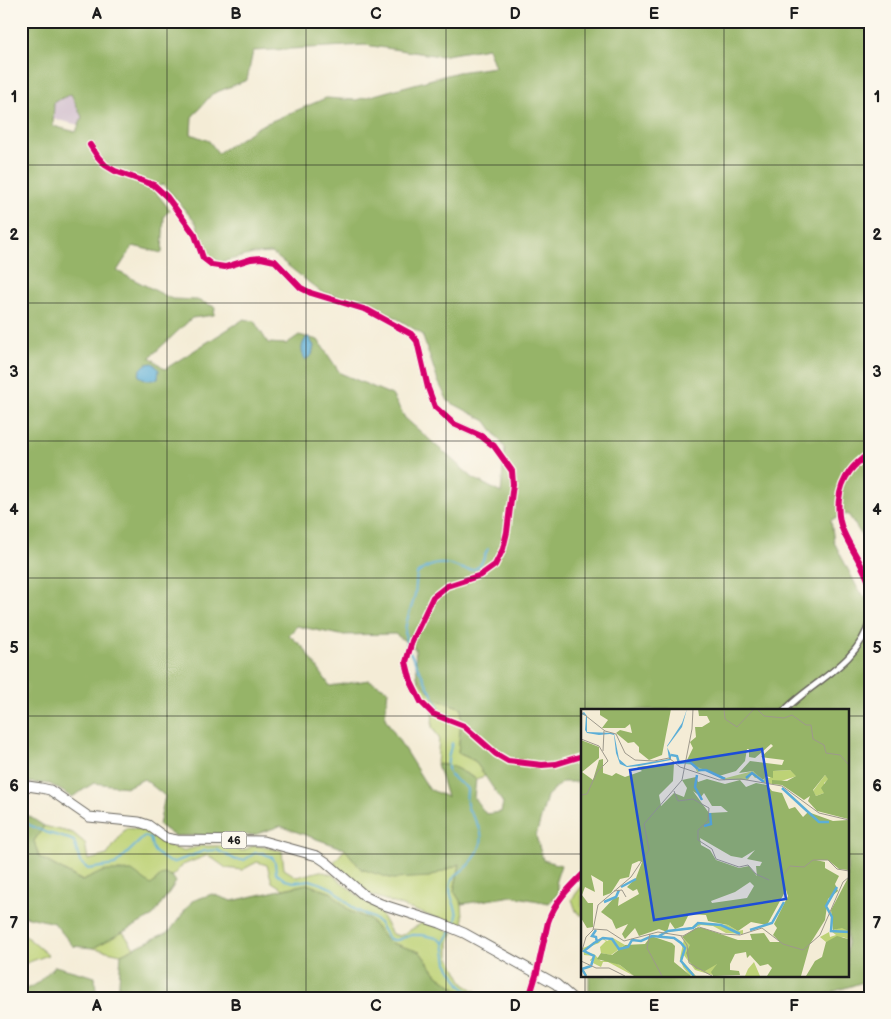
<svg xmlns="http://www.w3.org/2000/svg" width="891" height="1019" viewBox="0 0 891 1019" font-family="'Balsamiq Sans',sans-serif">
<rect width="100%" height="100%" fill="#fbf7ec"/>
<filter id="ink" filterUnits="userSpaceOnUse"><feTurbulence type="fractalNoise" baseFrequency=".02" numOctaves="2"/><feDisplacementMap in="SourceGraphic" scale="10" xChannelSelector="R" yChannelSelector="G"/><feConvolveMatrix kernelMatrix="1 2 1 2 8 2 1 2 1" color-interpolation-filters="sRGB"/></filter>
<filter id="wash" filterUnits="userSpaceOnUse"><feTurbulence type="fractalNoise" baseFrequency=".0096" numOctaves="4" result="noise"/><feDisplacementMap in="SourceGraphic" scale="20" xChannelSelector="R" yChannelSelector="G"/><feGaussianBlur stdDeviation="1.12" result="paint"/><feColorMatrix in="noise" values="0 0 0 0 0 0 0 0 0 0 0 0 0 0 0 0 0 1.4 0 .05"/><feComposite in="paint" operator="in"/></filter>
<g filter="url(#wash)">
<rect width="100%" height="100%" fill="#f4ecd6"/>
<path fill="#d0bdcd" d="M70,94L82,117L79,125L53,119L54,102Z"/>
<g fill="#bdd276" stroke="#6c7749">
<path d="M417,677L435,699L462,708L458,753L475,761L485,776L476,779L452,766L437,764L439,738L432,727L433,710L421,694Z"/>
<path d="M44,826L73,833L85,843L88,860L107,855L126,828L145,830L165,844L182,851L201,846H222L242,851L255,845L282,851L284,869L297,877L320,871L333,875L363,900L377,907L392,934L400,936L424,922L454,933L449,942V956L464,984L487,998H470L437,975L420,952L388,942L369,919L349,911L332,893L307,884L283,889L272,882L267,865L257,862L242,870L226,868L208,855L183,865L172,876L163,874L151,885L104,871L83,881L39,857L34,841Z"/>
<path d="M345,849L361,869L429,877L460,864L454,891L462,904L464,928L371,895L333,863Z"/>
<path d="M582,886V916L576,911L572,899Z"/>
<path d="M123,932L134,948L121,954L93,948Z"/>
<path d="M21,933H22L48,955L21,965Z"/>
</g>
<g fill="#96b467" stroke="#596842" fill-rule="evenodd">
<path d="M32,21H870V548L848,514L831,520L834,542L859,591L870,602V982H863L814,998H589V975H847V710H582V782H562L547,796L536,836L543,860L561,865L556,880L559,893L549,903L512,896L462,904L454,891L460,864L429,877L393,879L361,869L345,849L280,826L254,835L174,836L159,825L165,796L144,779L127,787L94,783L72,797L50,784L21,782V41L26,37ZM365,45L440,56L488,48L495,67L458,72L356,100L326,98L260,126L218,153L209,141L191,134L192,117L212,94L247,80L253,51ZM71,94L82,117L76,132L53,126L54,102ZM163,184L196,223L207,256L221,262L253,254L272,253L321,292L377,306L422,334L438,381L448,401L486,421L505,448L501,493L473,478L405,418L392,395L340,373L318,340L299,335L286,344L268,343L254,321L244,319L165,369L150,357L192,318L214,315L215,307L197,300L172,299L117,271L133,246L162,253L164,216L170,210L154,190ZM297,626L340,635L395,634L415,648L417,677L435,699L462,708L458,753L475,761L503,803L501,812L486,814L474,798L476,779L452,766L437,764L447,797L429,789L385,718L388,690L369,680L330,686L303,647L289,635Z"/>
<path d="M21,811L44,826L34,841L39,857L82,881L104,871H132L151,885L163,874L172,876L176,882L153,916L93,948L73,946L54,923L21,915Z"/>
<path d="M307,884L332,893L349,911L369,919L388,942L420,952L437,975L470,998H115L118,995L121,954L170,931L192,901L212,894L232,901Z"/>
<path d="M55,966L95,977L96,992L91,998H21V991L35,985Z"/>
</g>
<g fill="#5caed7" stroke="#3c657a">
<path d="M308,336L314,346L312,355L305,360C300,349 301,344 308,336Z"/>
<path d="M153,363L159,370L158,379L147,380L139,376L140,370L146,364Z"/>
</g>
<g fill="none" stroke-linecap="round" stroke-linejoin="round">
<g stroke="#5caed7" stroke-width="2">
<path d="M408,648C400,627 411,614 415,594C416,588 416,581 417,574C424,567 435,563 445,564C456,564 469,576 479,566C483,562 485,554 488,549"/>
<path d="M410,652L439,708"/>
<path d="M452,743C449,754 443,771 454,779C459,783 464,784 467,789C467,796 465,802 468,808C474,821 486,831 480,846C478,854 471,863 465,868C457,875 450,877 450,889C450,901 462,913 454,926"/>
<path d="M21,820C32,827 42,832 55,835C62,837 68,838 74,841L80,862L88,869L115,865L145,836L150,838C153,851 152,851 163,858C168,861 169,863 175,862L204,851L217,850L236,860H244L255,853H263L273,858L275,863L276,873L285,880L294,882L310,880L322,884L333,889L354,909L373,918L379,923L388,938L392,940H397L411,935H422L437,938L444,943"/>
<path d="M452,930L444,943L447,963L461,986L478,998"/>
</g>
</g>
</g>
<g filter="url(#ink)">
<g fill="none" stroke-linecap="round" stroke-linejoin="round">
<defs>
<g id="minor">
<path d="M90,145L98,157L105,165L115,171L154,185L167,197L195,235L203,258L212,265L225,267L251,259L261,258L275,261L301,288L311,293L367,310L411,334L417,341L428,388L435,407L454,424L481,436L494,446L512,471L513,484L507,532L503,549L495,565L481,575L447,586L433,597L412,641L406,662L411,682L421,702L433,714L464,726L496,754L508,761L542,765L556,764L582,756"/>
<path d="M870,453C863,458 855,464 850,471C837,488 835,514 844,533C852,551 864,566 870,585"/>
<path d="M785,710C813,681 858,664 870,621"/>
<path d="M529,998L537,972L548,922C555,902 567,890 582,875"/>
</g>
<path id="primary" d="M21,785L41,788L50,790L89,817L139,822L148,825L166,838L177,840L263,841L317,856L326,862L366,897L381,904L440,923L464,933L556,984L572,998"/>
</defs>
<use href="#minor" stroke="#68655d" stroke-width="8"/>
<use href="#primary" stroke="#68655d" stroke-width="11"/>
<use href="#minor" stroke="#fff" stroke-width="5"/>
<use href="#primary" stroke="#fff" stroke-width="9"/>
<defs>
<g id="cycleway">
<path d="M90,145L98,157L105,165L115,171L154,185L167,197L195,235L203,258L212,265L225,267L251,259L261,258L275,261L301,288L311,293L367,310L411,334L417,341L428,388L435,407L454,424L481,436L494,446L512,471L513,484L507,532L503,549L495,565L481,575L447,586L433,597L412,641L406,662L411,682L421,702L433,714L464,726L496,754L508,761L542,765L556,764L582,756"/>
<path d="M870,453C863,458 855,464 850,471C837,488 835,514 844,533C852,551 864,566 870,585"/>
<path d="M529,998L537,972L548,922C555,902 567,890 582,875"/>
</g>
</defs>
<use href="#cycleway" stroke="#fbf7ec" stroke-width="9"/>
<use href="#cycleway" stroke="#d6006c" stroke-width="6"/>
</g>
</g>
<path fill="none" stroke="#1c1c1c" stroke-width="1" stroke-opacity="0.55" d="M167,21V998M306,21V998M446,21V998M585,21V710M724,21V710M21,165H870M21,303H870M21,441H870M21,578H870M21,716H582M847,716H870M21,854H582M847,854H870M585,975V998M724,975V998"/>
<g text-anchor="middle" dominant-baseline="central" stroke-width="4" stroke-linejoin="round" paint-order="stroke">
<rect fill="#fbf7ec" stroke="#5f5e5a" stroke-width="1" x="221.5" y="831.5" width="25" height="17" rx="4"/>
<g font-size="11" font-weight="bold" fill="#1c1c1c">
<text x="234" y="840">46</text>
</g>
</g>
<g transform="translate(581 709)">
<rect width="268" height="268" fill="#f4ecd6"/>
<path d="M104,51L145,69L172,62L180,67L174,69L171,65L167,71H143L125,61L116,63L113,56L104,55ZM209,61L216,67L191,75L183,74V68L189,69L192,62ZM244,66L248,70L243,74V84L235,87L232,82ZM117,213L147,216L157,222L162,221V225L145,224L132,217L120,216L111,220L86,223L111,218ZM261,218L267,222V230L262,228L245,233L239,228L248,223L249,228L255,226L250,222ZM21,228L26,232L32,229L44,236L30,246L20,244L19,238L25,232L21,230L18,234L5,239L4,244L13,245L20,252H28L39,256L53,267L27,253H22L20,258L12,254L13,250L9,252V259L2,260L6,266L4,267L1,259L9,258V251L13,247L3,246L2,239L17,233ZM103,230L136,255L131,266L114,261L102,245L100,251L115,267L108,266L102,258L99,249ZM173,253L179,267H164L167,260Z" fill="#bdd276"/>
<path d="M19,0H90L81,46L68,51L58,43V38L53,33L47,34L35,24L39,21L51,24L49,15L44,19H21L27,11L19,6ZM117,0H267V110L236,102L227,92L229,87L223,91L201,76L191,75V71L206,72L215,67L209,61L192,62V69L185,67L182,71L172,62L158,64L169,52L201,56L203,51L180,48L192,37L190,35L174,49L168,48V40H166L164,52L155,62L138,67L105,53L112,39L109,33L115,28L114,18H121L129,13L126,7H118ZM244,66L247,70L240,79L243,84L235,87L232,81ZM0,31L18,38V49L1,63L12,71L18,51L22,50V64L31,67L35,64L44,68L61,62L56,58L93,54L92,72L78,86L80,97L93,84L103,88L106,79L101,71L115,68L117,73L126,70L144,75L159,71L165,78L175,74L186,76L191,82L201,84L208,100L214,98L222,108L227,103L252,112L267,111V161L258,160L247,151H235L244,153V159L258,167L254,175L257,182L247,190L244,211L229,235L220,267H186L191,259L187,255L179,257L169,246L166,249L165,243L154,245L149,255V261L158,262L159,266L132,267L130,263L136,255L124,262L115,260L108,252L105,244L109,236L101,228L115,219H122L157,231H171L169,225L183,224L189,233H199L192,226L196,219L193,215L207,187L205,181L186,216L170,213L157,222L147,216L127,212L125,206L108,205L102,217L94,220L89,213L86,223L78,220L58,227L54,219L44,230L41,225L47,215L35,220L31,211L20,203L33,189L38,188L37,197L58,185L56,180L52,182L46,178L55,169L61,153L58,152L51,155L48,168L39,170L30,184L22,187V173L10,166L14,183L4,178L1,186L7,194H12V218L6,219L0,209ZM112,82L120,88L123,84L131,97H140L147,103L128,104ZM119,129L150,147L161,149L174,141L166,150L181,153L179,157H175L176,167L168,157L158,159L135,151L129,141L120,136ZM169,173L173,177L166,189L131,194L130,192L154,183ZM267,169V222L261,219L252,221L250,201ZM70,227L91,234L94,237L93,253L110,267H53L39,256L16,250L20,244L31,246L44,236L64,235ZM256,227L267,230V267H225L234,252L241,248L245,233Z" fill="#96b467" fill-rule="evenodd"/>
<path d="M106,0L101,18L86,38L90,46V51L58,57L46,58L39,55L35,44L33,26L29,25L18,26L6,24L4,21L5,7L0,5L3,3L6,7V23L33,24L38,50L46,57L88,50L86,37L101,14Z" fill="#5caed7"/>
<path fill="none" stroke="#5caed7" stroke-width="2.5" d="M90,46L96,47L98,54L109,53L117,60M117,61H125L144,70M116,66L114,78L121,91M165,69L171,64L183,73M201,79L238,113H248M123,117L130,115L129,104M40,178L55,170M256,178L245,197L251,208L250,222L268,223M23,193L35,188L38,181M15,221L11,227L15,228L16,234M169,221L191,214L203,193M78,227L87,222L112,219L117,214L140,216L159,225M5,267L1,260L10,257L13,247L3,242L13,234L22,229L31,230L38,240L47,238L51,231L60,232L71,227L93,229L100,234L104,239L100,252L113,267"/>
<path fill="none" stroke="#9e998c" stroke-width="1" d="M143,0L144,10L156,18L173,0M176,0L183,7L203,9L211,6L225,16H230L232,30L243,36L245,44L259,46L268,56M0,3L24,22L35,25L44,44L54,51L73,52L88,49L99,58L138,71L160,70L201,77L238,104L268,111M0,30L18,37L27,52L16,63L6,85L0,86M22,42L23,22M93,82L97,92L112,90L128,99L127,112L117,121V131L131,140L135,150L158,158L167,156L175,165L188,171M203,165L209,157L223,158L232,151H247L256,160L268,162M33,182L41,181L45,188M12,220L26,221L43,232L77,223L102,227L118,218L141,225L159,226L181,219L202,235L222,241L239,226L262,173L268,168M69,225L66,239L81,267M100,227L106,236L108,254L131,267M0,245L5,228L12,221L17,196L50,168L68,141L63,115L101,71L111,20L112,0M0,252L15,259H28L44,267"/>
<path fill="#1d4ed8" fill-opacity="0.15" stroke="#1d4ed8" stroke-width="2.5" d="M181,40L205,190L73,211L49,61Z"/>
<rect width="268" height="268" fill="none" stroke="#1c1c1c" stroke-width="2.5"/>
</g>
<rect width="891" height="1019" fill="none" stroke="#fbf7ec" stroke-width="55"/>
<rect x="28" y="28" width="836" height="964" fill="none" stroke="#1c1c1c" stroke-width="2"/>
<g font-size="16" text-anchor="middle" font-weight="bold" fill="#1c1c1c">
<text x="97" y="19">A</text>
<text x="236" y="19">B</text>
<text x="376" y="19">C</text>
<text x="515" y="19">D</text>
<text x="654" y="19">E</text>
<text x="794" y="19">F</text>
<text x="14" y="102">1</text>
<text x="877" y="102">1</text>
<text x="14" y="240">2</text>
<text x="877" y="240">2</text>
<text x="14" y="377">3</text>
<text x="877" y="377">3</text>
<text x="14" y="515">4</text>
<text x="877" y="515">4</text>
<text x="14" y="653">5</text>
<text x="877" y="653">5</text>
<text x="14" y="791">6</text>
<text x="877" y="791">6</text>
<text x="14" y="928">7</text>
<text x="877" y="928">7</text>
<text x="97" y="1011">A</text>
<text x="236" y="1011">B</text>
<text x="376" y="1011">C</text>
<text x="515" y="1011">D</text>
<text x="654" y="1011">E</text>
<text x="794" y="1011">F</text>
</g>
</svg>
